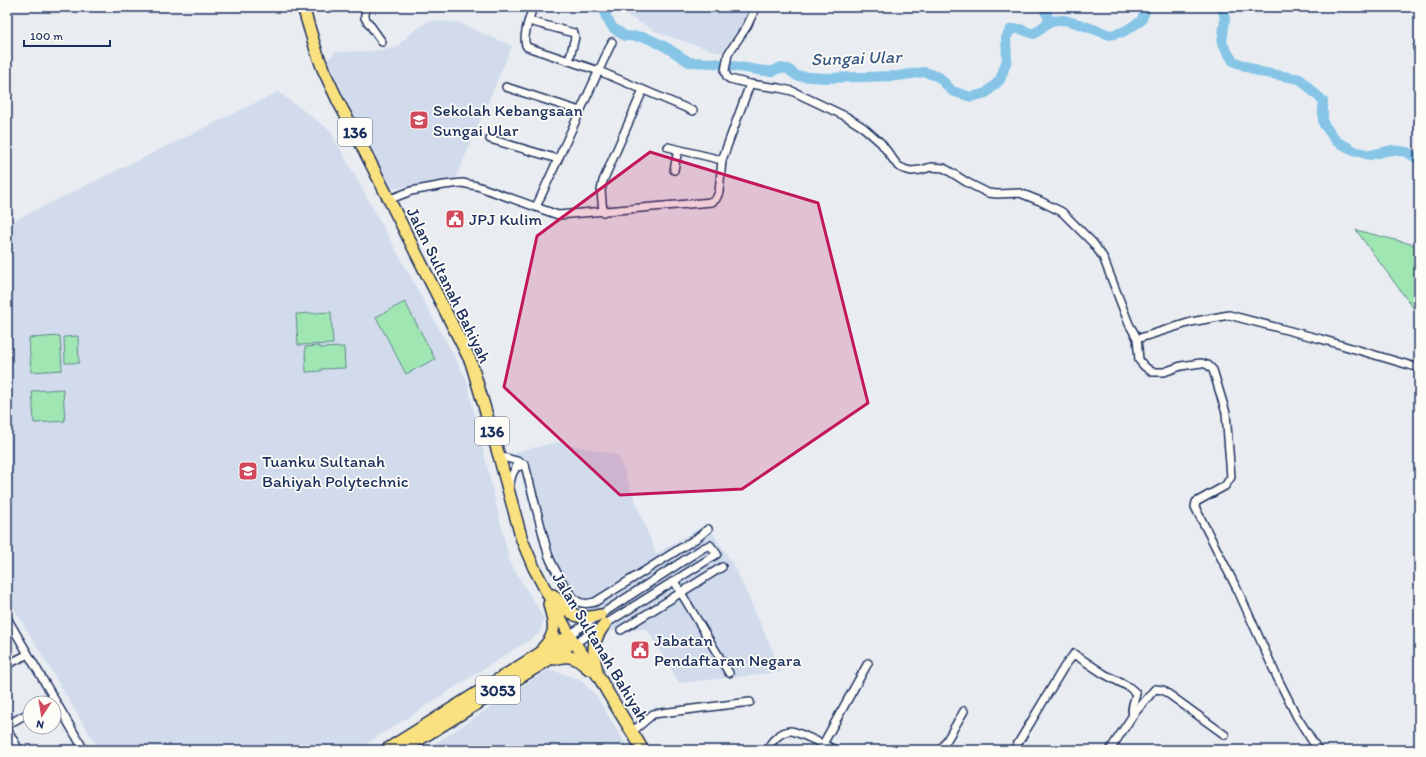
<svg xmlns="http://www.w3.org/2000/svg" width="1426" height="757" viewBox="0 0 1426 757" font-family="Itim,sans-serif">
<rect width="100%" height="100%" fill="#e9edf2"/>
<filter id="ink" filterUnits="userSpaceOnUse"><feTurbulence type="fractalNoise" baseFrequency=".025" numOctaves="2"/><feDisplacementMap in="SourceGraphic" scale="8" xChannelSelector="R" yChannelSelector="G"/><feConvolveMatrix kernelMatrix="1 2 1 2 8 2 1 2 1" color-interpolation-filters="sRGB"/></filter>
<g filter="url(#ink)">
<g fill="#d1dbec">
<path d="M615,7H751L742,25L721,53L661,34L615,9Z"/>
<path d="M429,21L457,22L512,46L455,180L390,189L327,60L336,52L373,51L396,48L408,35Z"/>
<path d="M278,92L330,130L466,378L510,563L544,618L540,633L357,750H99L7,597V224Z"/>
<path d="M559,442L618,455L656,554L706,524L734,565L782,672L679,683L647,629L603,631L591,612L573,608L547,566L515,452Z"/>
<path d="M549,669L579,679L596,695L629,750H425Z"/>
</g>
<g fill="#a0e6b3" stroke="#5e8a88">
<path d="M1356,230L1419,246V316Z"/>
<path d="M405,302L435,359L406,374L376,317Z"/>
<path d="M331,312L333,344L298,345L296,314Z"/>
<path d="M60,336L62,370L31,372L29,338Z"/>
<path d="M78,336L79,363H65L64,337Z"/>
<path d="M319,346L320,348L344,347L345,368L321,369V371L306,372L305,347Z"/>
<path d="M63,389L65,421L34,423L32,391Z"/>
</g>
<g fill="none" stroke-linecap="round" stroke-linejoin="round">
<g stroke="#87c5e7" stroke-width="10">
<path d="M604,7L606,17L613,28L625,36L645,37L666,47L689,62L714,63L764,71H774L779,68L788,69L797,76L826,78L897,76L925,72L939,77L952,91L971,97L986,93L1000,80L1007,60L1006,38L1011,29H1020L1034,34L1050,21"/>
<path d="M1043,7L1050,21"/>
<path d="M1222,7L1225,19L1222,43L1233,61L1260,72L1300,79L1323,101V123L1336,141L1355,151L1370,155L1391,150L1407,152L1419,160"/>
<path d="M1050,21L1064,20L1079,24L1110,35L1123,32L1141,21L1147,7"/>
</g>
<defs>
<g id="minor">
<path d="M366,7L365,15V18L382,42"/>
<path d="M533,7C530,16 521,40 527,47L599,71L693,111"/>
<path d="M756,7L747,26L728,54L725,71L727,77L730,79L750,84L779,88L792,91L847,117L864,128L881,143L898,166L904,169L911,171L921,170L931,167L944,168L968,183L988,193L997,194L1020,193L1040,201L1062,212L1093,243L1103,257L1129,324L1137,338H1140L1191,322L1229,315L1321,339L1419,368"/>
<path d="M529,21L574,33L575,37L569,61"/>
<path d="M1417,48L1419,47"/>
<path d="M506,87L580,111"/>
<path d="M490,139L558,159"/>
<path d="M668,147L722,160"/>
<path d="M674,170L678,150"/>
<path d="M388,200L411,191L444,185L462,183L477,186L558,215L712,202L716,199L719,192L722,160L750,84"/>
<path d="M536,207L612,42"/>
<path d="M603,212L601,191L603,181L643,90"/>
<path d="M1137,338L1139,360L1144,366L1152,372H1164L1181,366L1201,363L1208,365L1213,370L1226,413L1231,477L1225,486L1196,502L1195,507L1239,593L1277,677L1297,717L1318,750"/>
<path d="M499,456L517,461L525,465L516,467L512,475L509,487"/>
<path d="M525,465L548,554C552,565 569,597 579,602C585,605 590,603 595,602L697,538L708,529"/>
<path d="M674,581L729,673"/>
<path d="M7,618L84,750"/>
<path d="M621,630L722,567"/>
<path d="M566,637L703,548L710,545L717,554L572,645"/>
<path d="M7,665L28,654"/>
<path d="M45,703L53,698"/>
<path d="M1133,715L1155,689L1163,690L1225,735"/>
<path d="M7,725L30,712"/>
<path d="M7,729L19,750"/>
<path d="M632,732L653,714L750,702"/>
<path d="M823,744L868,663"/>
<path d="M767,750C771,741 781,731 791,731C797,731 828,747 836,750"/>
<path d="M941,750L964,711"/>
<path d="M1014,750L1064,667L1074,654L1104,674L1129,687L1136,693C1135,700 1130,708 1133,715L1110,750"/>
</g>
<g id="primary">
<path d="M303,7L316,50L323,69L339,103L358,138L471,362L499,456L522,540L534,568L571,638L599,677L608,693L643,750"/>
<path d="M553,595C570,612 574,622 600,615"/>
<path d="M543,648C558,633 554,623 549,604"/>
<path d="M555,659C571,653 577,659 589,669"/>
<path d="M597,671C592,650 592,641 605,624"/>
<path d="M386,750L561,640L571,638"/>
<path d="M402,750L566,649L571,638"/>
</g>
</defs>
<use href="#minor" stroke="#1b2f5e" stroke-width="10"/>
<use href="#primary" stroke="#1b2f5e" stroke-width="14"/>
<use href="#minor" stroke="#fdfcf7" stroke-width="7"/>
<use href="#primary" stroke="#fae180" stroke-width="11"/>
</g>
</g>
<path fill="#c2185b" fill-opacity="0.2" stroke="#c2185b" stroke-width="3" stroke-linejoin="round" d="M650,152L818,203L868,403L742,489L620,495L504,387L537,236Z"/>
<defs>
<symbol id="school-square" viewBox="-11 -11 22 22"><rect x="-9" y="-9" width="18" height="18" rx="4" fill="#d1495b" stroke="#fdfcf7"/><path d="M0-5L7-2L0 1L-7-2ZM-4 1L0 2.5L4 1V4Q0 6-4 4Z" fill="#fff"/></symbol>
<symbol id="civic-square" viewBox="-11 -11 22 22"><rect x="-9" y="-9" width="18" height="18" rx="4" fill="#d1495b" stroke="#fdfcf7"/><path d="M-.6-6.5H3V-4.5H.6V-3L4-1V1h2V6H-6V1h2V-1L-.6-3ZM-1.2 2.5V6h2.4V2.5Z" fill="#fff"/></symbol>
<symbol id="university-square" viewBox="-11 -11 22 22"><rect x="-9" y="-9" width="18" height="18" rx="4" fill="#d1495b" stroke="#fdfcf7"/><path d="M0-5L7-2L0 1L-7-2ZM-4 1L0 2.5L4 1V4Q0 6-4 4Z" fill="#fff"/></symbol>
</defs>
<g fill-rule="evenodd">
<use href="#school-square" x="408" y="109" width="22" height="22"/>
<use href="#civic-square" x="444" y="208" width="22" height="22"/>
<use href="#university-square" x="237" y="460" width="22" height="22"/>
<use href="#civic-square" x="629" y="639" width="22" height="22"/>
</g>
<g text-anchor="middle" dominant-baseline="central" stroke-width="3.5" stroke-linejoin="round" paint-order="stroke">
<g fill="#fdfcf7" stroke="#5f6c8c" stroke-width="1">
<rect x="338" y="118" width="34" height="28" rx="3"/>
<rect x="475" y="417" width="34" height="28" rx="3"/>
<rect x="476" y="676" width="44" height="28" rx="3"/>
</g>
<g font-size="16" font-weight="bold" fill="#1b2f5e">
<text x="355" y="132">136</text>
<text x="492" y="431">136</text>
<text x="498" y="690">3053</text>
</g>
<g font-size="17" fill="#1b2f5e" stroke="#fdfcf7" text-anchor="start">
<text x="433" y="110">Sekolah Kebangsaan<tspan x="433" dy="20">Sungai Ular</tspan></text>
<text x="469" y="219">JPJ Kulim</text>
<text x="262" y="461">Tuanku Sultanah<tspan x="262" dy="20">Bahiyah Polytechnic</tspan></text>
<text x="654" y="640">Jabatan<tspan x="654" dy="20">Pendaftaran Negara</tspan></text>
</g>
<g font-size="17" fill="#1b2f5e" stroke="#fdfcf7">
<text transform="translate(449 285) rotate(64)">Jalan Sultanah Bahiyah</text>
<text transform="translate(601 647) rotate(59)">Jalan Sultanah Bahiyah</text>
</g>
<g font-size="18" font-style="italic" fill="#3b5c87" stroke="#fdfcf7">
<text transform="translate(856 58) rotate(-2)">Sungai Ular</text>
</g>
</g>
<rect width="1426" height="757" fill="none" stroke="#fdfcf7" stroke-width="24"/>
<rect x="12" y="12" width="1402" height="733" fill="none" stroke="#1b2f5e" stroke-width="1.5" filter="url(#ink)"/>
<g transform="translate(42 715) rotate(192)"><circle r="19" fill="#fdfcf7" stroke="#a3aaba"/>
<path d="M0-3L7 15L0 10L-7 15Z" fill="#d1495b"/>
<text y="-6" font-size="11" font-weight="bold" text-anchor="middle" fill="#1b2f5e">N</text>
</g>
<path d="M24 40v6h86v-6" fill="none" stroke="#1b2f5e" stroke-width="2"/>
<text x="30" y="40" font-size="12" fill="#1b2f5e" stroke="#fdfcf7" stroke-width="3" paint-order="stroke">100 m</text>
</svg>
